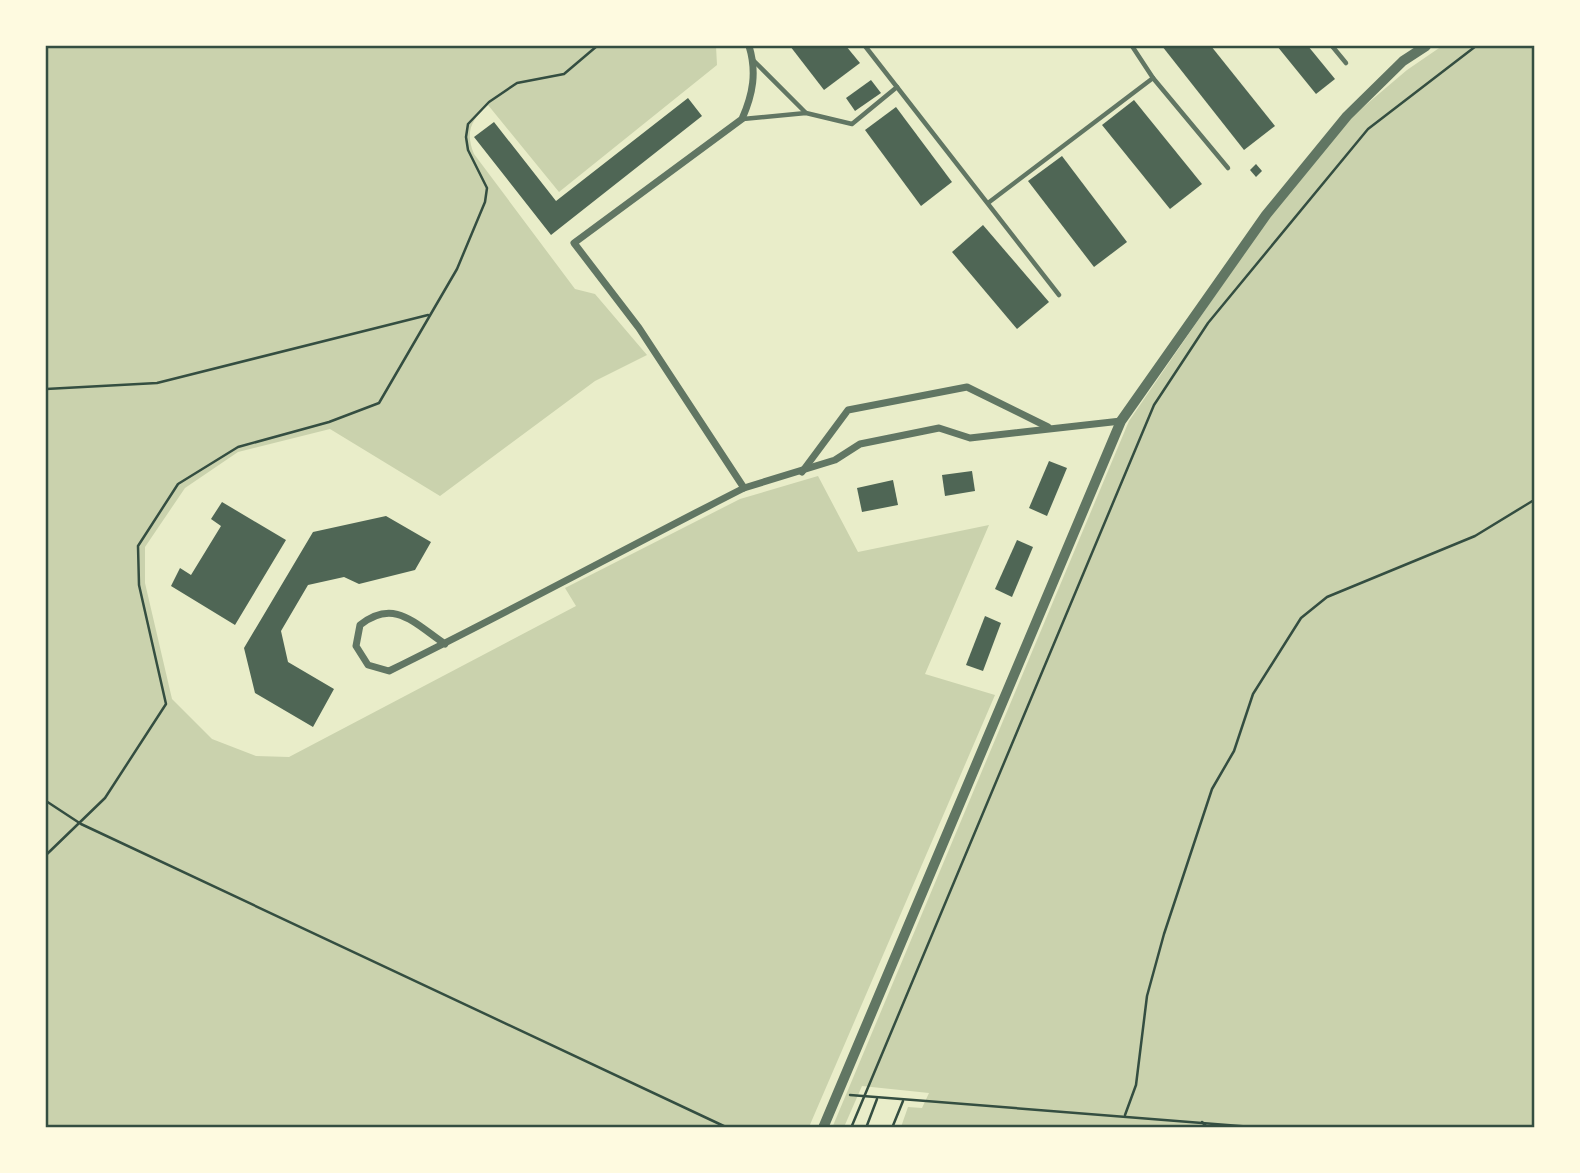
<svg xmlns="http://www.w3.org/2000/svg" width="1580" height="1173" viewBox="0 0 1580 1173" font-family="'PT Sans Narrow',sans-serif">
<rect width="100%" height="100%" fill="#e9edc9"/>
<g fill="#cad2ad">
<path d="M46,46H716L717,65L559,192L488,105C471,120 465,132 474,154L575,289L595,294L647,355L595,381L440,496L330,429L238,452L185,488L145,547V583L172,699L212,739L256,756L289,757L576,606L565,588L740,499L818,476L858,552L989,525L925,674L995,695L809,1127H46Z"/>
<path d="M1442,46H1534V1127H901L908,1107L922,1108L929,1093L862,1086L844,1127L832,1128L1129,421L1271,214L1348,120L1407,70Z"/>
</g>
<g fill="#4f6655">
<path d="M790,46H846L860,63L824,90Z"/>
<path d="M1162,46H1211L1275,126L1244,150Z"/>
<path d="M1277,46H1308L1335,79L1316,94Z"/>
<path d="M871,80L881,93L855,111L846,98Z"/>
<path d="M688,98L702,116L551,235L474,137L494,122L556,201Z"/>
<path d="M1134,100L1202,184L1170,209L1102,125Z"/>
<path d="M896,107L952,182L921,206L865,130Z"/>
<path d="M1062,156L1127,242L1094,267L1028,181Z"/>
<path d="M1256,164L1262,171L1256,177L1250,170Z"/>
<path d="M983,225L1049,302L1017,329L952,252Z"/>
<path d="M1049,461L1067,468L1047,516L1029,508Z"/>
<path d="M972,471L975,491L945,496L942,475Z"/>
<path d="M893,480L898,505L862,512L857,488Z"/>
<path d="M222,502L286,540L235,625L171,586L180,568L191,575L221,526L211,519Z"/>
<path d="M386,516L431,542L415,570L359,584L344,577L308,585L281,631L288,662L334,689L313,727L255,693L244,648L313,532Z"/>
<path d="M1017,540L1033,547L1012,597L995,589Z"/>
<path d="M985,616L1001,623L983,671L966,665Z"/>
</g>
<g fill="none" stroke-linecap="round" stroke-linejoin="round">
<g stroke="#344e41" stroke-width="2.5">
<path d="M46,389L157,383L428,315"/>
<path d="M46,801L81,824L728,1128"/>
<path d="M46,855L105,798L166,704L139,585L138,546L178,484L238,447L329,422L379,403L457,269L485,202L487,188L468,150L466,137L468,124L489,102L517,83L564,74L597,46"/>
<path d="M850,1095L1265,1128"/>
<path d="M1125,1115L1136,1085L1147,996L1164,934L1212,789L1234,751L1253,694L1301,618L1327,597L1475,536L1534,500"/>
<path d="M1202,1122L1208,1128"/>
<path d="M851,1128L1154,405L1208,323L1368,129L1476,46"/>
<path d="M866,1128L877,1099"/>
<path d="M892,1128L903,1101"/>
</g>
<g stroke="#617663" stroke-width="4.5">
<path d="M865,46L1059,295"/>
<path d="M1132,46L1153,78L1228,168"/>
<path d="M1332,46L1346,63"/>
<path d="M754,61L805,112"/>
<path d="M743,119L806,113L852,124L897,87"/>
<path d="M988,203L1153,78"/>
</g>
<g stroke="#617663" stroke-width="7">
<path d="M749,46C757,72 753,94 742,119L574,243L639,328L744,488L835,460L860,444L939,428L970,438L1121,421"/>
<path d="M802,472L848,410L967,387L1048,427"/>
<path d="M445,644C414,623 394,598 360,625L356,646L368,665L389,671C509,612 626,548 744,488"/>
</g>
<path stroke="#617663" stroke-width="10" d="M823,1128L1121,421L1266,215L1347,116L1403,61L1426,46"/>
</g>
<rect width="1580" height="1173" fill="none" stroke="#fefae0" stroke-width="94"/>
<rect x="47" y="47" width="1486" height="1079" fill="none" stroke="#344e41" stroke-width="2.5"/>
</svg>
